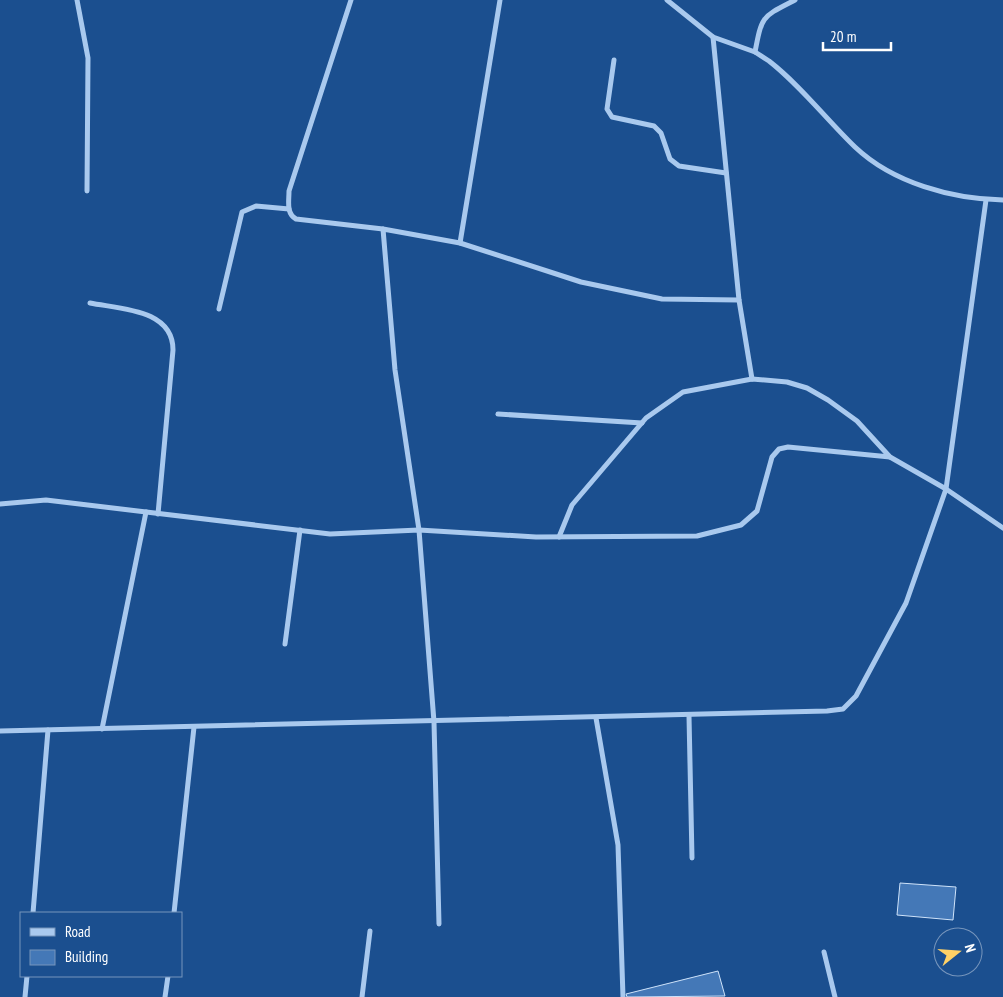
<svg xmlns="http://www.w3.org/2000/svg" width="1003" height="997" viewBox="0 0 1003 997" font-family="'PT Sans Narrow',sans-serif">
<rect width="100%" height="100%" fill="#1b4f8f"/>
<g fill="#4478b7" stroke="#cfe3fa">
<path d="M900,883L956,887L953,920L897,915Z"/>
<path d="M718,971L725,996L627,997L626,994Z"/>
</g>
<g fill="none" stroke-linecap="round" stroke-linejoin="round">
<g stroke="#a9c9ee" stroke-width="5">
<path d="M77,0L88,58L87,191"/>
<path d="M351,0L289,191C289,202 286,213 296,219L383,229"/>
<path d="M667,0L713,37L755,52L769,61C801,86 826,119 855,147C893,183 952,199 1003,200"/>
<path d="M713,37L739,300L752,379"/>
<path d="M755,52C762,15 762,17 795,0"/>
<path d="M614,60L607,109L612,117L654,126L661,133L670,159L679,166L726,173"/>
<path d="M460,243L500,0"/>
<path d="M90,303C120,309 173,309 173,350L158,514"/>
<path d="M219,309L242,212L256,206L289,209"/>
<path d="M498,414L642,423"/>
<path d="M0,504L46,500L330,534L419,530L536,537L697,536L741,525L757,511L772,457L779,449L788,447L890,457"/>
<path d="M559,537L572,505L646,418L683,392L752,379L787,382L807,388L828,400L857,421L890,457L946,489L1003,528"/>
<path d="M285,644L300,530"/>
<path d="M689,716L692,858"/>
<path d="M596,718L618,845L623,997"/>
<path d="M102,729L146,512"/>
<path d="M0,731L827,711L843,709L856,696L906,603L946,489L986,200"/>
<path d="M33,913L48,730"/>
<path d="M174,913L194,727"/>
<path d="M439,924L434,722L419,530L395,370L383,229L460,243L581,282L662,299L739,300"/>
<path d="M824,952L835,997"/>
<path d="M25,997L27,976"/>
<path d="M165,997L168,976"/>
<path d="M362,997L370,931"/>
</g>
</g>
<rect x="20" y="912" width="162" height="65" fill="#1b4f8f" stroke="#7695bc"/>
<rect x="30" y="928" width="25" height="8" fill="#a9c9ee" stroke="#7695bc"/>
<text x="65" y="937" font-size="15" fill="#ffffff">Road</text>
<rect x="30" y="950" width="25" height="15" fill="#4478b7" stroke="#7695bc"/>
<text x="65" y="962" font-size="15" fill="#ffffff">Building</text>
<g transform="translate(958 952) rotate(73)"><circle r="24" fill="#1b4f8f" stroke="#7695bc"/>
<path d="M0-4L9 19L0 12L-9 19Z" fill="#ffd166"/>
<text y="-8" font-size="14" font-weight="bold" text-anchor="middle" fill="#ffffff">N</text>
</g>
<path d="M823 42v8h68v-8" fill="none" stroke="#ffffff" stroke-width="2.5"/>
<text x="830" y="42" font-size="15" fill="#ffffff" stroke="#1b4f8f" stroke-width="4" paint-order="stroke">20 m</text>
</svg>
